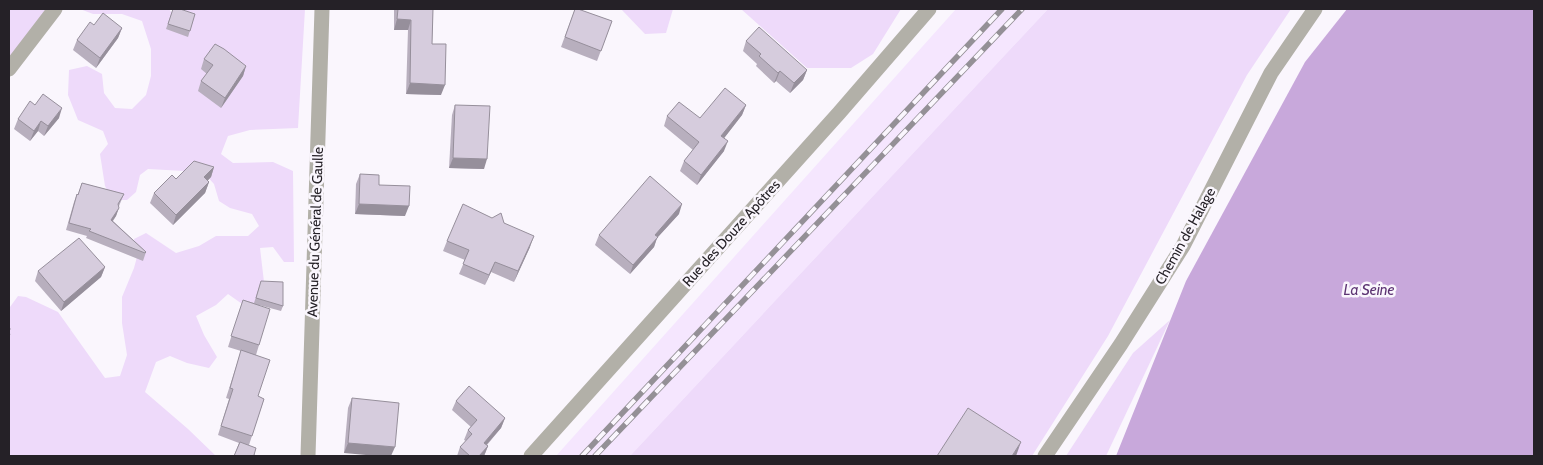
<svg xmlns="http://www.w3.org/2000/svg" width="1543" height="465" viewBox="0 0 1543 465" font-family="Cabin,sans-serif">
<rect width="100%" height="100%" fill="#faf6fd"/>
<path fill="#f5e6fe" d="M956,9H1048L630,456H556Z"/>
<g fill="#eedafa">
<path d="M9,9H59L9,71Z"/>
<path d="M80,9H169L171,12L181,15L187,9H305L298,128L250,130L228,136L221,154L233,163L273,162L293,171L294,262H284L273,247L260,248L264,282L260,301L245,306L228,294L216,305L196,316L204,335L217,357L209,368L187,363L170,356L156,362L145,392L188,429L216,456H9V307H10L18,296L26,297L58,312L105,378L120,376L127,355L122,323V297L134,268L137,257L134,239L146,233L176,253L199,246L216,236H248L259,226L252,214L230,208L219,201L214,184L203,172L148,169L140,175L136,192L127,200H112L105,186L100,154L108,144L103,131L78,120L68,95L69,70L87,66L102,74L104,93L115,108L132,109L146,95L151,76V49L142,21L122,14H93Z"/>
<path d="M621,9H673L666,33L645,34Z"/>
<path d="M741,9H901L873,54L851,68H807Z"/>
<path d="M1048,9H1291L1247,75L1108,336L1032,456H630Z"/>
<path d="M1170,320L1106,456H1066L1133,353Z"/>
</g>
<path fill="#c8a8db" d="M1347,9H1534V456H1116L1186,281L1305,62Z"/>
<g fill="none" stroke-linecap="round" stroke-linejoin="round">
<path stroke="#8b878e" stroke-width="3" stroke-dasharray="1 4" stroke-linecap="butt" d="M9,329L10,331L9,334"/>
<g stroke="#b2b0a8" stroke-width="15">
<path d="M9,69L55,9"/>
<path d="M308,456L322,9"/>
<path d="M531,456L839,113L929,9"/>
<path d="M1045,456L1121,344L1183,246L1271,73L1315,9"/>
</g>
<defs>
<g id="rail">
<path d="M582,456L1002,9"/>
<path d="M595,456L1022,9"/>
</g>
</defs>
<use href="#rail" stroke="#949096" stroke-width="5.5"/>
<use href="#rail" stroke="#faf6fd" stroke-width="4" stroke-dasharray="11" stroke-linecap="butt"/>
</g>
<g fill="#b8afbe">
<path d="M173,9L195,14L188,37L166,29Z"/>
<path d="M394,9H433L432,44L441,95L406,94L408,30H394Z"/>
<path d="M575,9L612,21L597,61L561,47Z"/>
<path d="M94,25L122,28L118,38L96,68L73,50L77,40Z"/>
<path d="M746,41L807,70L803,80L790,93L776,81L774,83L756,66L757,64L743,51Z"/>
<path d="M204,59L246,66L243,76L221,108L198,91L201,81L207,74L201,69Z"/>
<path d="M35,105L59,118L44,136L38,131L30,141L14,129L18,119Z"/>
<path d="M455,105L484,169L449,168L452,115Z"/>
<path d="M746,105L742,115L724,138V151L697,185L680,171L684,161L693,150L664,126L667,116L700,118Z"/>
<path d="M214,167L211,177L207,181L209,182L205,193L173,225L150,203L154,193L176,179Z"/>
<path d="M360,174L379,185L405,216L355,214L356,184Z"/>
<path d="M82,183L124,194L119,206L116,216L113,221L146,252L143,261L86,238L87,236L66,230L74,202L77,194L78,195Z"/>
<path d="M679,214L657,238L654,247L630,274L595,245L599,235Z"/>
<path d="M504,223L530,247L514,282L491,272L485,285L459,274L465,260L443,251L447,241Z"/>
<path d="M105,267L101,277L61,311L35,281L38,271Z"/>
<path d="M261,281L283,306L281,311L259,305V345L256,355L258,396L264,399L249,445L234,456L239,443L218,435L229,399L226,398L241,351L228,347L243,300L254,303Z"/>
<path d="M352,398L395,447L344,453L348,408Z"/>
<path d="M456,401L505,418L501,428L487,445L488,446L484,456H457L460,447L466,441L464,440L468,430L471,427L452,410Z"/>
</g>
<g fill="#968f9b">
<path d="M397,19L411,20L408,30H394Z"/>
<path d="M122,28L118,38L96,68L100,58Z"/>
<path d="M246,66L243,76L221,108L225,98Z"/>
<path d="M807,70L803,80L790,93L794,83Z"/>
<path d="M780,71L776,81L774,83L778,73Z"/>
<path d="M410,83L445,85L441,95L406,94Z"/>
<path d="M746,105L742,115L718,146L721,136Z"/>
<path d="M62,108L59,118L44,136L48,126Z"/>
<path d="M41,121L38,131L30,141L34,131Z"/>
<path d="M728,141L724,151L697,185L701,175Z"/>
<path d="M453,158L487,159L484,169L449,168Z"/>
<path d="M214,167L211,177L201,188L204,177Z"/>
<path d="M209,182L205,193L173,225L176,215Z"/>
<path d="M359,204L409,206L405,216L355,214Z"/>
<path d="M682,204L679,214L657,238L654,247L630,274L633,265L655,235Z"/>
<path d="M119,208L116,216L108,227L111,220Z"/>
<path d="M534,236L530,247L514,282L518,271Z"/>
<path d="M495,262L491,272L485,285L489,275Z"/>
<path d="M105,267L101,277L61,311L64,302Z"/>
<path d="M505,418L501,428L480,452L484,443Z"/>
<path d="M1021,442L1016,456H1012Z"/>
<path d="M348,443L395,447L391,456H377L344,453Z"/>
<path d="M488,446L484,456H479Z"/>
</g>
<g fill="#d6ccdd" stroke="#968f9b">
<path d="M173,9H180L195,14L190,31L168,24Z"/>
<path d="M398,9H433L432,44H446L445,85L410,83L411,20L397,19Z"/>
<path d="M575,9H578L612,21L601,51L565,37Z"/>
<path d="M103,13L122,28L100,58L77,40L90,22L94,25Z"/>
<path d="M759,27L807,70L794,83L780,71L778,73L759,56L761,54L746,41Z"/>
<path d="M215,44L224,49L246,66L225,98L201,81L213,65L204,59Z"/>
<path d="M725,88L746,105L721,136L728,141L701,175L684,161L699,142L667,116L679,102L700,118Z"/>
<path d="M43,94L62,108L48,126L41,121L34,131L18,119L30,101L35,105Z"/>
<path d="M455,105L490,106L487,159L453,158Z"/>
<path d="M194,161L214,167L204,177L209,182L176,215L154,193L172,175L176,179Z"/>
<path d="M360,174L379,175V185L410,186L409,206L359,204Z"/>
<path d="M650,176L682,204L655,235L658,237L633,265L599,235Z"/>
<path d="M82,183L124,194L118,204L119,208L111,220L146,252L145,253L89,231L91,229L69,223L77,194L78,195Z"/>
<path d="M463,204L492,218L501,213L504,223L534,236L518,271L495,262L489,275L463,264L469,250L447,241Z"/>
<path d="M79,238L105,267L64,302L38,271Z"/>
<path d="M261,281L283,282V306L256,298Z"/>
<path d="M243,300L270,309L259,345L231,336Z"/>
<path d="M241,350L270,360L258,396L264,399L252,436L221,426L233,389L230,388Z"/>
<path d="M469,386L505,418L484,443L488,446L479,456H470L460,447L472,434L468,430L477,420L456,401Z"/>
<path d="M352,398L399,403L395,447L348,443Z"/>
<path d="M968,408L1021,442L1012,456H937Z"/>
<path d="M240,442L256,448L254,455L257,456H234Z"/>
</g>
<g text-anchor="middle" dominant-baseline="central" stroke-width="5" stroke-linejoin="round" paint-order="stroke">
<g font-size="14" fill="#252127" stroke="#faf6fd">
<text transform="translate(315 232) rotate(-88)">Avenue du Général de Gaulle</text>
<text transform="translate(731 233) rotate(-48)">Rue des Douze Apôtres</text>
<text transform="translate(1185 236) rotate(-61)">Chemin de Halage</text>
</g>
<g font-size="15" font-style="italic" fill="#5d3473" stroke="#faf6fd">
<text x="1369" y="290">La Seine</text>
</g>
</g>
<rect width="1543" height="465" fill="none" stroke="#252127" stroke-width="20"/>
</svg>
